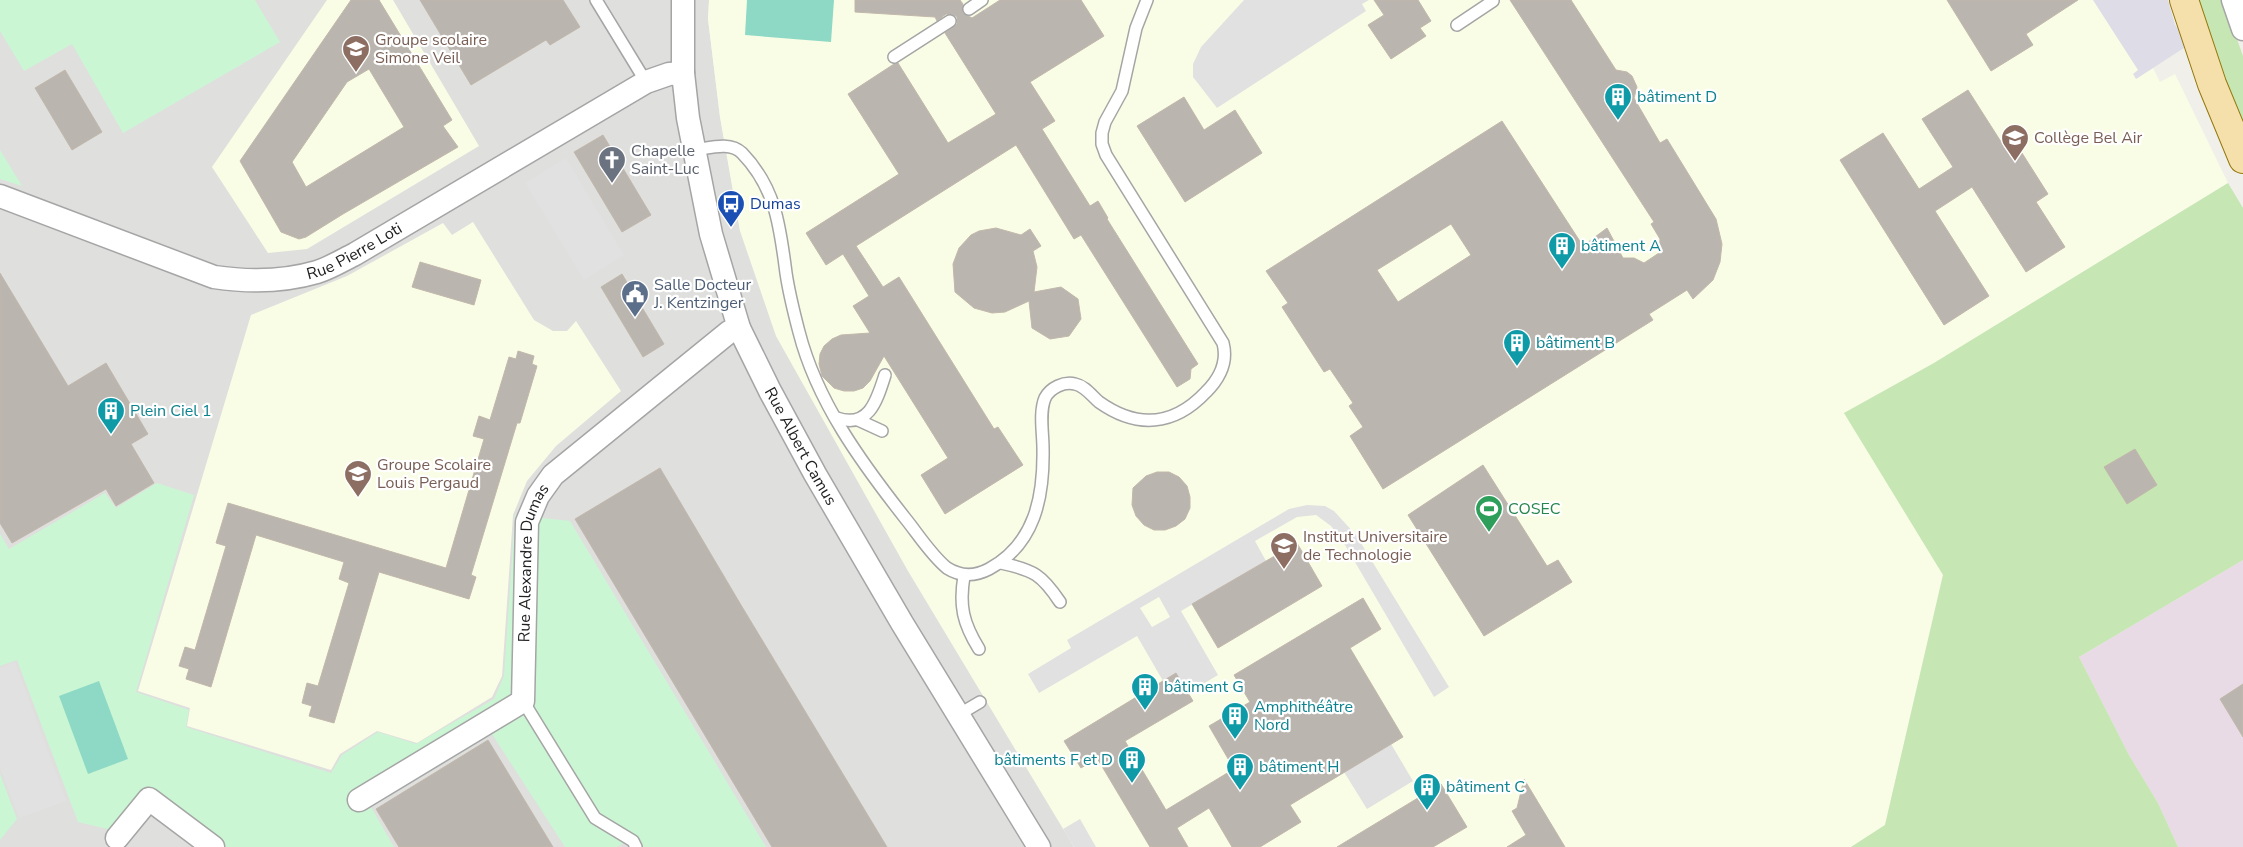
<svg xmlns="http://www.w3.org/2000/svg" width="2243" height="847" viewBox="0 0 2243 847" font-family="'Nunito Sans',sans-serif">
<rect width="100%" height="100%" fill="#f1efe9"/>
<path fill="#dfdfde" d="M0,0H709L708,19L720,117L740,230L1074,847H0Z"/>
<path fill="#e9dbe5" d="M2243,560V847H2178L2158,803L2129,755L2079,657Z"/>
<g fill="#fafde6">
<path d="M327,0H393L479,146L307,249L268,253L212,167Z"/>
<path d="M709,0H2093L2139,71L2136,79L2153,68L2160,82L2175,74L2228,183L1934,363L1844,413L1943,574L1885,825L1851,847H1074L908,571L776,336L740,231L720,117L708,19Z"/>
<path d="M473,222L534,320L553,331H567L576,321L621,391L556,446L527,481L513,515L502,676L492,697L417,743L377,731L340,754L331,770L187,726L190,708L138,691L251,315L347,276L443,223L452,235Z"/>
</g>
<g fill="#c6e6b4">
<path d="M2195,0H2223L2243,56V130Z"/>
<path d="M2228,183L2243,208V560L2079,657L2129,755L2158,803L2178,847H1851L1885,825L1943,575L1844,413L1934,363Z"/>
</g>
<g fill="#cbf6d4">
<path d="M0,0H255L280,42L123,133L72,44L24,71L0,31Z"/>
<path d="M0,150L22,186L0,179Z"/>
<path d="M157,483L194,495L136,692L189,710L186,727L331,773L342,755L378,732L416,744L494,699L504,676L515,515L570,521L766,847H643L636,836L617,847H565L492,734L371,807L394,847H224L149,791L116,831L78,822L17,660L0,666V534L9,549L105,493L116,508Z"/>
<path d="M0,774L17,819L0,840Z"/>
</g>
<g fill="#8ed9c6">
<path d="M747,0H834L831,42L745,35Z"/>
<path d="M99,681L128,759L88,774L59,696Z"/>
</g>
<g fill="#e1e1e1" fill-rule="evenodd">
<path d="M1244,0H1369L1362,4L1366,11L1217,108L1193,77V64L1201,47Z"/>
<path d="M566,158L624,255L584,280L525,183Z"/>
<path d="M1307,505L1325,506L1334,511L1356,535L1449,687L1434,697L1345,545L1331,526L1316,515L1297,517L1255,541L1266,561L1181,611L1218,675L1188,693L1176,673L1163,681L1137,636L1039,693L1028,674L1071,648L1067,640L1289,509ZM1159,597L1170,617L1152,627L1140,608Z"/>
<path d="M15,662L66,801L19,818L0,768V668Z"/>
<path d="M1391,744L1413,781L1367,809L1344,772Z"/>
<path d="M1080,819L1096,847H1074L1063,829Z"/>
</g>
<path fill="#dedde7" d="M2093,0H2168L2175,25L2189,42L2187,46L2136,79L2133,74L2138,70Z"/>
<g fill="#bab5ae" stroke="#c2b8ac" fill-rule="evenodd">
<path d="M351,0H379L452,120L443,126L458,147L343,214L306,237L299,239L281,232L240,161ZM369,69L404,127L306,187L292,162L347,82Z"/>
<path d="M420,0H563L580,27L550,45L546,40L471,85Z"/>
<path d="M855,0H960L963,4V13L972,18L1000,0H1081L1104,36L1030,82L1055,121L1042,129L1090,206L1098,201L1108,218L1107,219L1198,364L1191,369L1190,379L1177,387L1081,235L1074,239L1016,145L856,246L883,287L899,277L994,429L998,427L1023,465L945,514L921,475L948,458L884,356L870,381L863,388L854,391H844L834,388L822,376L819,364L820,354L824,346L832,339L841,335L870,333L853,306L869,296L843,254L826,265L806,233L899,174L848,94L894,64L898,63L948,143L996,114L945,33L957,24V17L954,15L946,14L937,21L935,17L855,12Z"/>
<path d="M1374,0H1418L1431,21L1420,28L1426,36L1391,59L1368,25L1384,15Z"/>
<path d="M1510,0H1571L1616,70L1627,72L1632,76L1637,87L1634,98L1660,143L1667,139L1716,219L1722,244L1720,262L1713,280L1693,299L1687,290L1649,314L1653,320L1383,489L1350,436L1363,427L1349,406L1353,403L1330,369L1324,372L1282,307L1288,303L1266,271L1502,121L1583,246L1607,228L1623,258H1634L1644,263L1659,253L1660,239L1651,224L1654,222ZM1451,224L1471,255L1398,302L1377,270Z"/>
<path d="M1947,0H2078L2026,34L2033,45L1991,71Z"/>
<path d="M65,70L102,132L72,150L35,88Z"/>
<path d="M1968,90L2012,159L2022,153L2048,194L2036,202L2065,247L2026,272L1972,187L1935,211L1989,296L1944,325L1840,160L1883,133L1919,189L1953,167L1922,119Z"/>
<path d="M1184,97L1204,130L1235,110L1262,153L1185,202L1137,126Z"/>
<path d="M603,135L651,215L622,232L574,152Z"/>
<path d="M996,228L1021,235L1030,229L1041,246L1033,251L1037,267L1034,292L1061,287L1078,299L1081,319L1069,336L1050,339L1032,328L1029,301L1005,312L992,313L974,308L955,292L953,264L959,248L971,235L979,231Z"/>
<path d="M420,262L481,280L474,305L412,287Z"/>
<path d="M0,273L68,386L106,363L148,434L131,444L154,483L116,506L106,489L12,543L0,523Z"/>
<path d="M622,274L664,344L643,357L601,287Z"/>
<path d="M518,351L534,356L532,364L537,366L520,423H517L471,575L476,577L469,599L379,572L334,723L309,716L312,706L302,703L307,683L318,686L349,583L339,579L344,562L256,535L211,687L186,679L189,669L179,666L185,647L195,650L226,546L216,543L228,503L446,568L484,439L473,436L479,416L490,420L509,357L516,359Z"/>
<path d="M2135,449L2157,485L2127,504L2104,467Z"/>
<path d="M1483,465L1547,566L1558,560L1572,582L1484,636L1408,515Z"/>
<path d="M660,468L741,605L887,847H772L575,519Z"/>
<path d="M1157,472H1169L1179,477L1187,486L1190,497V508L1185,519L1176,526L1165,530H1154L1144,525L1136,516L1132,505L1133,488L1146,476Z"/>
<path d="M1297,543L1322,586L1218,648L1192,604Z"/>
<path d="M1363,598L1381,629L1350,648L1403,737L1290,805L1301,822L1260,847H1232L1209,808L1177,828L1188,847H1150L1097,758L1081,768L1064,741L1176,673L1193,701L1125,741L1166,810L1234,769L1209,726L1250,702L1234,675Z"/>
<path d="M2243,684V737L2220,699Z"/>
<path d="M488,740L553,847H399L376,809Z"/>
<path d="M1524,779L1565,847H1507L1526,835L1512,811L1517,808Z"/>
<path d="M1441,784L1467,827L1433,847H1337Z"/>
</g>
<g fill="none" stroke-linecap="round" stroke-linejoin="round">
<defs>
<g id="lane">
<path d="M596,0L646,82"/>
<path d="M969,9L982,0"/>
<path d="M1457,25L1493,1"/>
<path d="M894,57L950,21"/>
<path d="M694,150C710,148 730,141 742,153C776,188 780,227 786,273C789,293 794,313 799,332C817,402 861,462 905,518C918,534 931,555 947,568C961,577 976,576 989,569C1035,544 1044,497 1043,448C1043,433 1039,412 1045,398C1050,388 1064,381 1075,384C1085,386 1092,396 1099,402C1137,429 1174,426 1206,392C1219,379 1228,362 1223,343L1106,155L1102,144V133L1105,122L1122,91L1136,28L1147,0"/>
<path d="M837,418C869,429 877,400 885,375"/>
<path d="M858,420L882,431"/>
<path d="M1001,563C1034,570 1042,575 1060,602"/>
<path d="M964,576C959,606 963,623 979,649"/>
<path d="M523,701L595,818L633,841L636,847"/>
<path d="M958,715L980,702"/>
</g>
<g id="street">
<path id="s1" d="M683,0V73L688,118L711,234L739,328L770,391L815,474L902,623L1039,847"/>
<path d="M2233,0L2243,29"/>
<path id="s2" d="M0,196L214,277C248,282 283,282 317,272C330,268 343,260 355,254L646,82L669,74L683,73"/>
<path id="s3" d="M359,800L523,701L527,522L538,496L553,475L729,332L739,328"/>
<path d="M117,838L149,799L213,847"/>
</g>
<path id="primary" d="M2184,0L2212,84L2243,159"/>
</defs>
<use href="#lane" stroke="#a5a5a5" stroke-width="14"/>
<use href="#street" stroke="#a5a5a5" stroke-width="25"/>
<use href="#primary" stroke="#93780c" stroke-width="30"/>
<use href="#lane" stroke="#fff" stroke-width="11"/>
<use href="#street" stroke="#fff" stroke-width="22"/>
<use href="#primary" stroke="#f5dfaa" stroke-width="28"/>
</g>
<defs>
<symbol id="school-pin" viewBox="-11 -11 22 30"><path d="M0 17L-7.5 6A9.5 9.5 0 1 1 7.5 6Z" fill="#8d6e63" stroke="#fff"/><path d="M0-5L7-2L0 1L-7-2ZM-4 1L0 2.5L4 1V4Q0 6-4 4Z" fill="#fff"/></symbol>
<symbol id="building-pin" viewBox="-11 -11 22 30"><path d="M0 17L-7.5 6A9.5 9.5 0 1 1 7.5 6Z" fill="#0f9aa8" stroke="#fff"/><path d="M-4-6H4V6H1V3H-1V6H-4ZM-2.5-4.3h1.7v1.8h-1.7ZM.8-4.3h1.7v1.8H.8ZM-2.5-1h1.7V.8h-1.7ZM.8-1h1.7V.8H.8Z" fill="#fff"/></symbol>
<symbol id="church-pin" viewBox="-11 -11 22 30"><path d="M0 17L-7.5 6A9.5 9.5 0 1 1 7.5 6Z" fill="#6b7280" stroke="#fff"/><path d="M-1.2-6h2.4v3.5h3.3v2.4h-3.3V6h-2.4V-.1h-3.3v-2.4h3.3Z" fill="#fff"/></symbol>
<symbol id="bus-pin" viewBox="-11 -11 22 30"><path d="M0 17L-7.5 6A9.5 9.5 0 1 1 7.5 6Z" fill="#1a4fb4" stroke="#fff"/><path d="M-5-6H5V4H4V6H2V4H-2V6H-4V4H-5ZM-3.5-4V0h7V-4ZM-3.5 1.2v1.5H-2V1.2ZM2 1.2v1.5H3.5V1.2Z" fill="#fff"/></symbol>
<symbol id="civic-pin" viewBox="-11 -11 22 30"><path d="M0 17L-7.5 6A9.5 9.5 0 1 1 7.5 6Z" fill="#5c6f8a" stroke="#fff"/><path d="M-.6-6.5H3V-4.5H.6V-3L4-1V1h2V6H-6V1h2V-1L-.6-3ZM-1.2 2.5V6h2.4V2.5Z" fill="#fff"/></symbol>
<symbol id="stadium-pin" viewBox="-11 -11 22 30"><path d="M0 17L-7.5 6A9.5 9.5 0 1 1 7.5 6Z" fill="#2e9e5b" stroke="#fff"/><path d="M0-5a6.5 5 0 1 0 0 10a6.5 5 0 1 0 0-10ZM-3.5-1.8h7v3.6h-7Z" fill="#fff"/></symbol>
<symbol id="university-pin" viewBox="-11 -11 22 30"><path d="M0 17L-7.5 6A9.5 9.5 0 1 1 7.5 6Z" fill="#8d6e63" stroke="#fff"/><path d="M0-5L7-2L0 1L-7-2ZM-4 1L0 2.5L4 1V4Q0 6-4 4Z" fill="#fff"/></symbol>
</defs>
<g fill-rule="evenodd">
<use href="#school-pin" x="340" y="33" width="32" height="43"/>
<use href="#building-pin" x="1602" y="81" width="32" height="43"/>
<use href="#school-pin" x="1999" y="122" width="32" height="43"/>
<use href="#church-pin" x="596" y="144" width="32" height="43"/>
<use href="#bus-pin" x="715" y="188" width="32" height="43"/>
<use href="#building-pin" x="1546" y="230" width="32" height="43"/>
<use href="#civic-pin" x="619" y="278" width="32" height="43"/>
<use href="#building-pin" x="1501" y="327" width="32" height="43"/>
<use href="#building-pin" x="95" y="395" width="32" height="43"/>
<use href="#school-pin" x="342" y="458" width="32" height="43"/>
<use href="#stadium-pin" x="1473" y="493" width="32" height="43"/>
<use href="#university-pin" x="1268" y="530" width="32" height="43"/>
<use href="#building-pin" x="1129" y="671" width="32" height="43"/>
<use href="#building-pin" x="1219" y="700" width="32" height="43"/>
<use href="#building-pin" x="1116" y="744" width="32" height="43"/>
<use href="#building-pin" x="1224" y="751" width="32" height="43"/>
<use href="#building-pin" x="1411" y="771" width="32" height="43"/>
</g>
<g text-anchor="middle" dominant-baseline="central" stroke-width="4.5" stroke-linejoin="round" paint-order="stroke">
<g font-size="16" fill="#785e54" stroke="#fff" text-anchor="start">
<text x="375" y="40">Groupe scolaire<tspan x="375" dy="18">Simone Veil</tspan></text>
<text x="2034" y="138">Collège Bel Air</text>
<text x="377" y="465">Groupe Scolaire<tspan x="377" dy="18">Louis Pergaud</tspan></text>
<text x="1303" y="537">Institut Universitaire<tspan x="1303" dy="18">de Technologie</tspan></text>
</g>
<g font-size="16" fill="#0d838f" stroke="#fff" text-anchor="start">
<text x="1637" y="97">bâtiment D</text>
<text x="1581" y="246">bâtiment A</text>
<text x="1536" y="343">bâtiment B</text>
<text x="130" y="411">Plein Ciel 1</text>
<text x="1164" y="687">bâtiment G</text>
<text x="1254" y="707">Amphithéâtre<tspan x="1254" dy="18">Nord</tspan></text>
<text x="1113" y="760" text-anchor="end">bâtiments F et D</text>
<text x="1259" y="767">bâtiment H</text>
<text x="1446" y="787">bâtiment C</text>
</g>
<g font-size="16" fill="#5b616d" stroke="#fff" text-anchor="start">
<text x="631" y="151">Chapelle<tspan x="631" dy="18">Saint-Luc</tspan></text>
</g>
<g font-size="16" fill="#164399" stroke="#fff" text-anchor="start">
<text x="750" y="204">Dumas</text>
</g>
<g font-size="16" fill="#212121" stroke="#fff">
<text stroke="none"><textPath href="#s2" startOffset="375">Rue Pierre Loti</textPath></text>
<text stroke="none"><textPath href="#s1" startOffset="468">Rue Albert Camus</textPath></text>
<text stroke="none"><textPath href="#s3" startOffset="331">Rue Alexandre Dumas</textPath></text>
</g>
<g font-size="16" fill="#4e5e75" stroke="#fff" text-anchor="start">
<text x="654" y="285">Salle Docteur<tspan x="654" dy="18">J. Kentzinger</tspan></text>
</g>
<g font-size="16" fill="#27864d" stroke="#fff" text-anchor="start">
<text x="1508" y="509">COSEC</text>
</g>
</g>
</svg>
